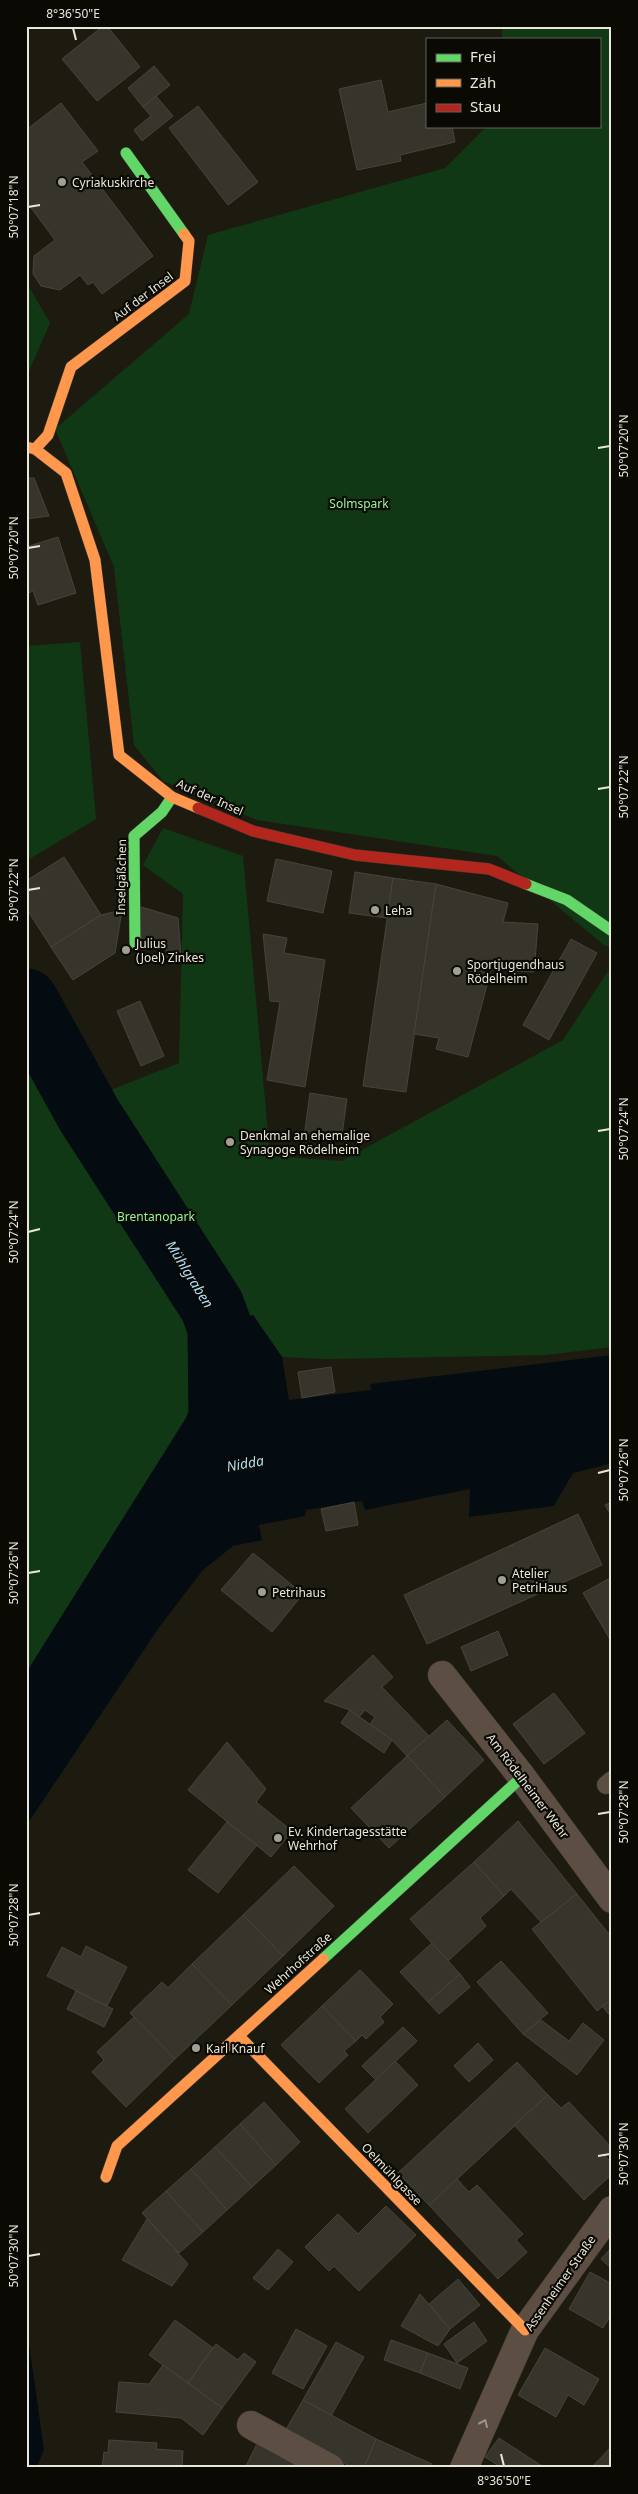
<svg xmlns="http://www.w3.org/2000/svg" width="638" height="2494" viewBox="0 0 638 2494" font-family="'Noto Sans',sans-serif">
<rect width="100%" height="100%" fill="#1d1b10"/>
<g fill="#113814">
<path d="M502,26H612V947L604,945L497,856L257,820L163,781L134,745L114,567L55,429L189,314L208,235L445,168L487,126H599V39H502Z"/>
<path d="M26,282L50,323L26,378Z"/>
<path d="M80,642L96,819L26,861V646Z"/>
<path d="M163,828L243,856L270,1156L342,1161L563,1040L612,965V1347L546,1355L327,1359L282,1357L253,1315L201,1341L202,1379L186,1418L26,1673V965L98,1095L179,1063L183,894L143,865Z"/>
</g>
<g fill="#040c12">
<path d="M253,1315L282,1357L289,1400L371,1390L370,1384L612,1355V1463L573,1473L554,1506L469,1517L470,1489L365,1510L362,1501L306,1510L305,1516L259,1525L262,1540L233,1546L203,1570L160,1626L26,1826V1673L186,1418L202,1379L201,1341L220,1328Z"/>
<path d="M26,2322L44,2450L36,2468H26Z"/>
</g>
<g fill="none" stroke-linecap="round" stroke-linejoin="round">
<path stroke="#040c12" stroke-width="65" d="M26,1001L89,1115L212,1306L220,1328L221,1419"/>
</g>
<g fill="#36342b" stroke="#47453b">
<path d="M103,26H107L140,67L97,101L62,59Z"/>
<path d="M154,66L170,85L143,107L128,88Z"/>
<path d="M381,80L388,112L427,103V126H452L455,142L400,155L401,161L357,170L339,89Z"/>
<path d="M156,96L173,116L142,141L134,130L151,116L143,107Z"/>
<path d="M61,103L98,151L82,162L153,256L102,294L93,282L88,285L80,275L60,290L41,286L33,274L34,256L55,240L26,201V130Z"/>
<path d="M198,106L258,182L228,205L169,128Z"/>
<path d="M26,478H34L49,516L26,519Z"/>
<path d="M58,537L76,593L38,605L33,591L26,594V547Z"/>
<path d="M64,857L101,915L51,947L26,908V881Z"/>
<path d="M276,859L332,871L323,913L267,901Z"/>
<path d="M355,872L393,878L387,918L349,913Z"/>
<path d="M393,878L436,884L406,1092L363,1086Z"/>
<path d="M436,884L508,903L503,922L538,924L534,972L491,970L468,1057L436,1049L439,1038L414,1034Z"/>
<path d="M138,906L178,918L181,955L167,957L166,948L142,950Z"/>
<path d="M122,910L115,953L73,980L51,947L101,915Z"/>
<path d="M263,934L287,938L284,953L325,960L305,1087L267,1080L280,1002L270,1001Z"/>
<path d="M571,939L597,953L549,1040L523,1025Z"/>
<path d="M140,1001L164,1056L141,1066L117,1011Z"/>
<path d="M310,1093L347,1099L341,1142L304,1137Z"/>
<path d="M331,1367L335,1392L302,1398L298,1372Z"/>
<path d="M354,1502L358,1525L326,1531L321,1509Z"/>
<path d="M612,1502V1517L605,1505Z"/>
<path d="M578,1514L602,1565L427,1644L404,1595Z"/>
<path d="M253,1553L303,1594L272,1632L221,1590Z"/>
<path d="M612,1577V1643L583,1593Z"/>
<path d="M498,1631L508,1655L471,1671L461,1647Z"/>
<path d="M373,1655L393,1677L382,1687L429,1736L407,1756L392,1740L370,1724L375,1717L365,1710L359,1717L350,1710L324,1701Z"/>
<path d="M554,1693L585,1733L544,1764L513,1724Z"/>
<path d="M350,1710L392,1740L384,1753L341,1723Z"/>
<path d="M447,1720L484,1760L445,1797L407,1756Z"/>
<path d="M227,1742L266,1789L256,1802L292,1831L271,1857L188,1790Z"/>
<path d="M407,1756L445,1797L389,1848L351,1808Z"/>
<path d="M518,1821L577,1894L541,1922L511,1889L504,1896L474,1862Z"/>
<path d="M227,1822L257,1845L218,1893L188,1870Z"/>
<path d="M474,1862L504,1896L480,1918L486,1926L448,1961L410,1919Z"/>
<path d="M294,1866L334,1906L283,1956L243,1915Z"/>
<path d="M577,1894L612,1938V1999L597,2011L532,1929Z"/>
<path d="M243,1915L283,1956L232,2005L192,1964Z"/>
<path d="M432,1943L460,1974L428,2002L400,1972Z"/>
<path d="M86,1946L127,1967L107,2006L47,1976L62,1947L81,1957Z"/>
<path d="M501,1961L548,2013L523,2034L477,1982Z"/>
<path d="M192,1964L232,2005L175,2059L130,2013L162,1982L168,1988Z"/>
<path d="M360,1970L393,2004L380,2017L384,2022L366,2039L362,2035L356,2041L322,2006Z"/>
<path d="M460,1974L470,1987L439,2014L428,2002Z"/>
<path d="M76,1991L113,2009L104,2027L67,2009Z"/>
<path d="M612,1999V2018L602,2006Z"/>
<path d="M322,2006L356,2041L344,2051L348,2055L319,2083L281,2045Z"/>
<path d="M134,2017L175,2059L126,2107L92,2072L104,2060L97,2052Z"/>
<path d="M541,2020L569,2041L583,2023L604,2040L577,2075L523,2034Z"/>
<path d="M403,2027L417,2041L376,2080L362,2066Z"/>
<path d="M478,2043L493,2060L469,2082L454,2066Z"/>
<path d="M395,2061L418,2085L368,2133L345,2109Z"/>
<path d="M517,2062L548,2095L429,2205L398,2173Z"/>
<path d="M548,2095L561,2108L569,2102L612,2148L605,2156L612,2163V2174L584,2200L514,2125Z"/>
<path d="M264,2102L300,2142L276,2165L240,2124Z"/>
<path d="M240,2124L276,2165L252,2187L215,2147Z"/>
<path d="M215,2147L252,2187L227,2210L191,2169Z"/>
<path d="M191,2169L227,2210L203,2232L166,2191Z"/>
<path d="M457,2179L469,2192L477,2185L523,2234L516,2240L527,2252L498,2279L429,2205Z"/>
<path d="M166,2191L203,2232L179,2253L142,2213Z"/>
<path d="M386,2206L416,2235L359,2291L334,2266L329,2271L305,2247L338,2214L358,2234Z"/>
<path d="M147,2219L188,2264L172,2286L122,2260Z"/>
<path d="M612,2247V2269L601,2259Z"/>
<path d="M278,2249L293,2262L268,2290L253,2278Z"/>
<path d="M590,2272L612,2284V2314L603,2328L569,2309Z"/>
<path d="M458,2279L480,2305L450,2329L429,2304Z"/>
<path d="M420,2294L450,2329L438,2346L401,2326Z"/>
<path d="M175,2320L213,2348L188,2383L149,2355Z"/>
<path d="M474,2322L487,2341L457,2363L444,2344Z"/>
<path d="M296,2329L327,2346L303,2389L272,2373Z"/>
<path d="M391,2340L428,2353L420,2373L384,2360Z"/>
<path d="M336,2342L364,2357L331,2416L303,2400Z"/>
<path d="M216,2344L238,2360L244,2353L256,2362L222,2408L188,2383Z"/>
<path d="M545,2348L599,2379L584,2405L568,2395L556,2417L518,2395Z"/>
<path d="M428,2353L468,2368L460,2389L420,2373Z"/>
<path d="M163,2365L222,2408L203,2435L181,2418L116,2412L119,2382L149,2384Z"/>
<path d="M303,2400L376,2439L364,2468H353L285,2431Z"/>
<path d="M499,2438L545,2468H502L485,2457Z"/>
<path d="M376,2439L432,2464L430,2468H364Z"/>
<path d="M109,2440L157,2443L156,2449L183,2451L182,2468H102L104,2452L108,2453Z"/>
<path d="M257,2444L302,2468H245Z"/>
<path d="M612,2446V2468H591Z"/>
</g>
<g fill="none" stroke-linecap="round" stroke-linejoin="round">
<defs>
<path id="lane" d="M606,1785L612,1780"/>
<g id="street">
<path d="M442,1675L522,1777L612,1899"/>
<path d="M251,2425L330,2468"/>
<path d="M464,2468L525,2330L612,2210"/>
</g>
<g id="fast">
<path d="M126,153L184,234"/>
<path d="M526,884L567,900L612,931"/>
<path d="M135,943L134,836L162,812L172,797"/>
<path d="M323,1959L522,1777"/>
</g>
<g id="slow">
<path d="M26,447L35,449L66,473L95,560L119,755L172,797L198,808"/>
<path d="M35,449L48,435L71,367L185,281L189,241L184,234"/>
<path d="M239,2036L525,2330"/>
<path d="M106,2177L117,2146L323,1959"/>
</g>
<path id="jam" d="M198,808L253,831L355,855L489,869L526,884"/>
</defs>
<use href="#lane" stroke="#39372d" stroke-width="19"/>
<use href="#street" stroke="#39372d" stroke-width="29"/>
<use href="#fast" stroke="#39372d" stroke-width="12"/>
<use href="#slow" stroke="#39372d" stroke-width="12"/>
<use href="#jam" stroke="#39372d" stroke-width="12"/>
<use href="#lane" stroke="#5d4e43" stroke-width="18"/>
<use href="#street" stroke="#5d4e43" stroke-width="28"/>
<use href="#fast" stroke="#63d668" stroke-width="11"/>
<use href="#slow" stroke="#ff974d" stroke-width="11"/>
<use href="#jam" stroke="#b3261e" stroke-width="11"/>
</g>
<defs><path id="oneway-chevron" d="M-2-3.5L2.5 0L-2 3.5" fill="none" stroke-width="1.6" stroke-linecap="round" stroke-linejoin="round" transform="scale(1.25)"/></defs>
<use stroke="#9c9387" href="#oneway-chevron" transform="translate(484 2423) rotate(-66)"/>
<path fill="none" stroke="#e9e7da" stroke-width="2" d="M73,28L76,40M28,207L40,205M598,448L610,446M28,548L40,546M598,789L610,787M28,890L40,888M598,1131L610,1129M28,1232L40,1229M598,1473L610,1470M28,1573L40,1571M598,1814L610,1812M28,1915L40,1913M598,2156L610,2154M28,2256L40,2254M501,2454L504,2466"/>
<g fill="#a2a093" stroke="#0a0903" stroke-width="2">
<circle cx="62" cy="182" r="5"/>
<circle cx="375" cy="910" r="5"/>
<circle cx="126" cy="950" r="5"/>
<circle cx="457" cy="971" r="5"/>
<circle cx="230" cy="1142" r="5"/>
<circle cx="502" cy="1580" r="5"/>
<circle cx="262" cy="1592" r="5"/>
<circle cx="278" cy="1838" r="5"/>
<circle cx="196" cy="2048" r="5"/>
</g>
<g text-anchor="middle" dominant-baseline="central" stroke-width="4.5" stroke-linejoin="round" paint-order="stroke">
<g font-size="12" fill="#e9e7da" stroke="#0a0903" text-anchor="start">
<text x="72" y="182">Cyriakuskirche</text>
<text x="385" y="910">Leha</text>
<text x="136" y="943">Julius<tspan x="136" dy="14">(Joel) Zinkes</tspan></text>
<text x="467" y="964">Sportjugendhaus<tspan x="467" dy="14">Rödelheim</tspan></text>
<text x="240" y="1135">Denkmal an ehemalige<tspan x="240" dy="14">Synagoge Rödelheim</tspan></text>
<text x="512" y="1573">Atelier<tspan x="512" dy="14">PetriHaus</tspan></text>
<text x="272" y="1592">Petrihaus</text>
<text x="288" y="1831">Ev. Kindertagesstätte<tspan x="288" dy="14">Wehrhof</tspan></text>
<text x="206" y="2048">Karl Knauf</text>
</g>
<g font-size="12" fill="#e9e7da" stroke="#0a0903">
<text transform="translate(143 296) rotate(-37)">Auf der Insel</text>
<text transform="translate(210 797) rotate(24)">Auf der Insel</text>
<text transform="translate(121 877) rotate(-89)">Inselgäßchen</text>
<text transform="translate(528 1786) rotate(53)">Am Rödelheimer Wehr</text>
<text transform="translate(298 1963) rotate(-42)">Wehrhofstraße</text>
<text transform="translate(392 2174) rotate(46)">Oelmühlgasse</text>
<text transform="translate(560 2283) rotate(-55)">Assenheimer Straße</text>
</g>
<g font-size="12" fill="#95fa9c" stroke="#0a0903">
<text x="359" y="503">Solmspark</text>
<text x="156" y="1216">Brentanopark</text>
</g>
<g font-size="14" font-style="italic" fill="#afddfb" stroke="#0a0903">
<text transform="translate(190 1274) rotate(58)">Mühlgraben</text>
<text transform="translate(245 1463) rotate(-10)">Nidda</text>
</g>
</g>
<rect width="638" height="2494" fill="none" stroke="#0a0903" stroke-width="55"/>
<rect x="426" y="38" width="175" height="90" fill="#0a0903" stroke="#636259"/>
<rect x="436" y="54" width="25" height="8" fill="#63d668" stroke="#636259"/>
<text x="470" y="62" font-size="15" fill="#e9e7da">Frei</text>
<rect x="436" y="79" width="25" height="8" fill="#ff974d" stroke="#636259"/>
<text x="470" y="88" font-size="15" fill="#e9e7da">Zäh</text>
<rect x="436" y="104" width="25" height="8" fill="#b3261e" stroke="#636259"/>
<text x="470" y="112" font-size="15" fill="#e9e7da">Stau</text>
<rect x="28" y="28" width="582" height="2438" fill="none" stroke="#e9e7da" stroke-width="2"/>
<g font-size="12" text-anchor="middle" fill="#e9e7da">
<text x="73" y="18">8°36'50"E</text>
<text transform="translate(14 207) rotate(-90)" y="4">50°07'18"N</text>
<text transform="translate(624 446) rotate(-90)" y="4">50°07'20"N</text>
<text transform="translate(14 548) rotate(-90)" y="4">50°07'20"N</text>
<text transform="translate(624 787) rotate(-90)" y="4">50°07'22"N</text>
<text transform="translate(14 890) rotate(-90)" y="4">50°07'22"N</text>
<text transform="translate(624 1129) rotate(-90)" y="4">50°07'24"N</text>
<text transform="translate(14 1232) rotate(-90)" y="4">50°07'24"N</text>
<text transform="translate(624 1470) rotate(-90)" y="4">50°07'26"N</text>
<text transform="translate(14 1573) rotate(-90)" y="4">50°07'26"N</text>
<text transform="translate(624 1812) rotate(-90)" y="4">50°07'28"N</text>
<text transform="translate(14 1915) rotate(-90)" y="4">50°07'28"N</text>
<text transform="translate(624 2154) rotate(-90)" y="4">50°07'30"N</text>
<text transform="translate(14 2256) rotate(-90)" y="4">50°07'30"N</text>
<text x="504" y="2485">8°36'50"E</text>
</g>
</svg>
